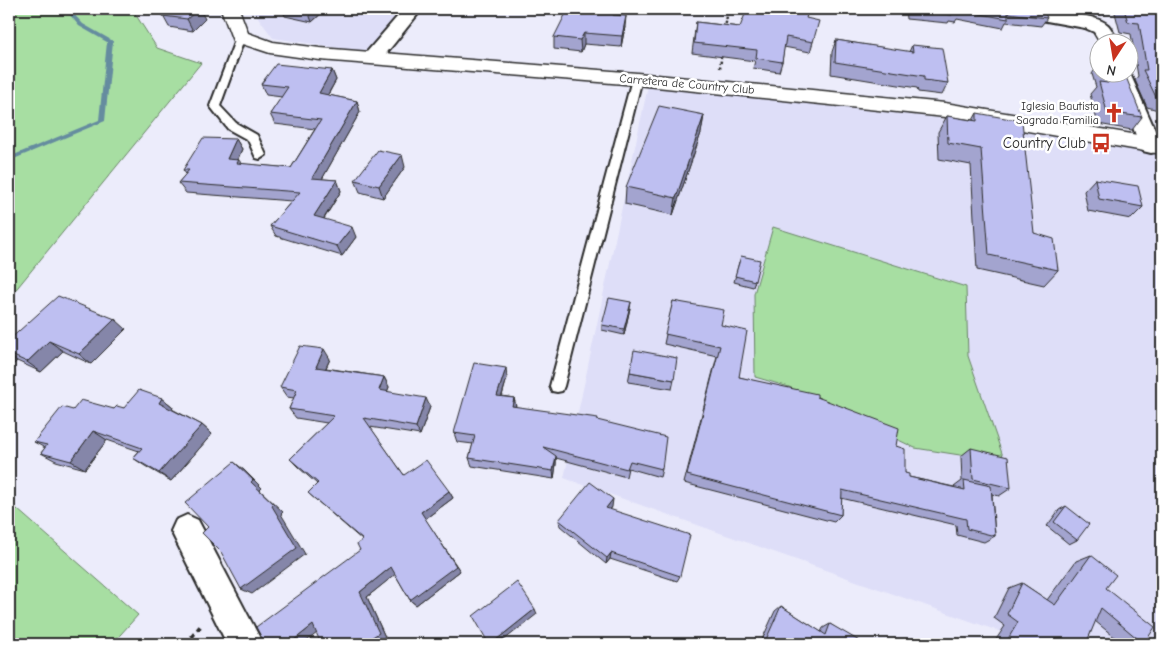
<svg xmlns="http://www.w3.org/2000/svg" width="1171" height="653" viewBox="0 0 1171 653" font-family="'Comic Neue',sans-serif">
<rect width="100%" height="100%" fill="#ececfb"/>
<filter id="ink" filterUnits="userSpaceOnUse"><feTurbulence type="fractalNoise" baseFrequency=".02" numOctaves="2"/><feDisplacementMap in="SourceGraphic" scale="10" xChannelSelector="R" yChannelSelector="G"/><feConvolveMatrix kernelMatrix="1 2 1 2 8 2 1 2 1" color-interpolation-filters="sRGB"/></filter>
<g filter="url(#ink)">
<g fill="#dedef8">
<path d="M252,9H407L372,53L273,38Z"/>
<path d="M648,86L946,119L1162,155V640L1152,644H1035L564,478Z"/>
</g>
<g fill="#a7dea2" stroke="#698466">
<path d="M9,9H132L157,48L201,63L9,298Z"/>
<path d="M773,227L966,287L968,356L1005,462L915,448L789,387L755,377L754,294Z"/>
<path d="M9,502L138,615L112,644H9Z"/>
</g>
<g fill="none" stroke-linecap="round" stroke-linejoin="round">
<path fill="#658c9f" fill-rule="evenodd" d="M65,9H69L83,24L113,41L105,121L9,161V157L99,120L107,42L79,26Z"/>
<defs>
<g id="service">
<path d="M237,35L245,37L220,106L236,123L257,135L266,155L260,159L256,158L248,140L228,129L210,106Z"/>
<path d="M637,76L642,79L564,386L562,391L557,392L552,391L550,386L632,79Z"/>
</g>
<g id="minor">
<path d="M404,9H422L380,61H366L364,57L366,53Z"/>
<path d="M999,9C1020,8 1094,11 1108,25C1112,29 1115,37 1118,42H1100L1094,32L1085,28L1008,14L1002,13Z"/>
<path d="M1128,69L1162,146L1159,151L1151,153L1143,151L1140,146L1112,72H1128Z"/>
<path d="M187,515L198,520L263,644H227L171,531L176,520Z"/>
</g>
<path id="tertiary" d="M221,9H239L248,33L273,42L320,48L637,73L945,103L1162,139V154L945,117L637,85L320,60L270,53L233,41Z"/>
</defs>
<use href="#service" stroke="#2b2b2b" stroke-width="4"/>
<use href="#minor" stroke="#2b2b2b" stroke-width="4"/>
<use href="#tertiary" stroke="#2b2b2b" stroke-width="3"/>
<g stroke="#2b2b2b" stroke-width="2.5" stroke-dasharray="2.5 2.5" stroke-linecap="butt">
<path d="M725,29L728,9"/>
<path d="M720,68L722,52"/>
</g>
<path stroke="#2b2b2b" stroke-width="4" stroke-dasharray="4.5 4.5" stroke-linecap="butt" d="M186,644L203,623"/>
<use href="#service" fill="#fff" fill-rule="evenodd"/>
<use href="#minor" fill="#fff" fill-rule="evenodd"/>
<use href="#tertiary" fill="#fff" fill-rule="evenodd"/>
</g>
<g fill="#a3a4cf" stroke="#2b2b2b">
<path d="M282,9H326L312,22L285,16Z"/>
<path d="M905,9H1020L1047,18L1041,26L1006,22L1003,28L957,19L955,22L949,21L948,23L906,19Z"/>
<path d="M1114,9H1162V111L1147,107L1135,80L1138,76L1131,34L1120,32Z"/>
<path d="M613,15L625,27L621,47L584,44L581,52L554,49V37Z"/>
<path d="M163,16L205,19L193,31L169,27Z"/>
<path d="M806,18L813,42L810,52L784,47L782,62L779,72L753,68L755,61L692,53L696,22L740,27Z"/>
<path d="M836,40L909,52L912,45L948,83L942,95L918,92L917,88L831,74L832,52Z"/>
<path d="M1098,65V72H1104L1142,117L1132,130L1098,124L1090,94L1096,87L1092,74Z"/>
<path d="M332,70L336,80L328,95L357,101L360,112L322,179L337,180L341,191L324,219L356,237L342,256L276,236L270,226L292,201L186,193L178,183L186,174L183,170L236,139L242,149L238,159L242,164L291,168L315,129L275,124L270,114L282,97L266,95L261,84Z"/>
<path d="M977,113L1034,233L1058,270L1044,285L977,270L971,165L939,159L938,132L947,116L973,120Z"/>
<path d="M704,115L701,133L673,215L625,204L626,187Z"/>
<path d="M405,167L383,198L360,192L355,180Z"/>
<path d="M1095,179L1143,207L1131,219L1088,211L1084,191Z"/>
<path d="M739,262L755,281L753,287L734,282Z"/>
<path d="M673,301L721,325L739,377L817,397L896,446L905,473L909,477L954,487L962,481L961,456L971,448L1011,488L999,496L992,494L995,536L984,542L957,535L956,525L841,498V515L834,522L684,483L717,356L664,344Z"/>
<path d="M630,308L624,335L602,330V325Z"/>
<path d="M126,329L91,364L63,351L41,372L17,361L11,367L9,366V340Z"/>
<path d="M330,359L326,368L384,377L389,387L387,392L430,407L420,435L370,427L404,475L449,491L453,498L425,519L460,571L416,605L410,600L395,574L367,597L385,637L316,633L303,644H265L360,550L362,540L308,493L317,484L298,467L290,459L327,423L296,418L289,409L294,398L287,397L280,387Z"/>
<path d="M630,372L674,380L672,389L628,382Z"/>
<path d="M507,378L502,396L514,398L516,407L598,420L662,469L660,477L628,468L626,477L556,458V464L554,479L472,466L469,458L473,444L457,442L454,433Z"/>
<path d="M162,398L173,407L172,409L202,425L212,434L171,481L145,466L133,458L139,451L107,440L85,469L56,461L41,453L45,448L34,442L73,410L114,409L124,408Z"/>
<path d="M1066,506L1077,540L1069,544L1047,526L1059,510Z"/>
<path d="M612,507L610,510L680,576L677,581L610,559L606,564L560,526L559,520Z"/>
<path d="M1091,555L1106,588L1144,644H1123L1095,621L1086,644H993L1005,626L994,618L1009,588L1022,583L1047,600L1076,561Z"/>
<path d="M781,606L821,632L823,628L830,624L860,644H760L775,611Z"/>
</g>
<g fill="#8586a9" stroke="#2b2b2b">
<path d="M198,9H200L205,19L193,31L187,19Z"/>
<path d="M311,9H326L312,22L308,11Z"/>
<path d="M626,16L625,27L621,47L622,36Z"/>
<path d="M584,33V44L581,52L580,40Z"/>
<path d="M332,70L336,80L323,103L319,93Z"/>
<path d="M357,101L360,112L317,188L312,178Z"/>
<path d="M704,115L701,133L673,215L676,198Z"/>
<path d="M236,139L242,149L233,169L227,159Z"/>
<path d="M402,155L405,167L383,198L379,186Z"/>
<path d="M337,180L341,191L319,226L314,216Z"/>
<path d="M352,227L356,237L342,256L337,246Z"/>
<path d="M631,302L630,308L624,335V329Z"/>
<path d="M115,319L126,329L91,364L79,354Z"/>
<path d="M49,341L63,351L41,372L27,362Z"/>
<path d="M324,349L330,359L322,376L316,367Z"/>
<path d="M9,355L17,361L11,367L9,366Z"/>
<path d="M506,368L507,378L499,405L497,396Z"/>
<path d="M384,377L389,387L384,400L379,390Z"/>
<path d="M162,398L173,407L170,412L159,403Z"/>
<path d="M426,398L430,407L420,435L416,427Z"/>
<path d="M514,398L516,407L512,406Z"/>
<path d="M202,425L212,434L171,481L159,473Z"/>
<path d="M93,431L107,440L85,469L71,461Z"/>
<path d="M556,456V464L554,479L553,471Z"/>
<path d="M234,462L244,470L262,488L260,490L283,512L281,514L305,554L252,594L241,589L251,482Z"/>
<path d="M449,491L453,498L425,519L460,571L416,605L410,600L421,512Z"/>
<path d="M613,499L612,507L605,516L606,508Z"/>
<path d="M611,553L610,559L606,564L607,558Z"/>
<path d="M391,567L397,573L367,597L385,637L374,644H361L360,592Z"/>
<path d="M535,609L537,614L499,644H491Z"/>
<path d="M313,625L322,629L303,644H289Z"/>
</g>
<g fill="#bebff1" stroke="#2b2b2b">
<path d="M160,9H198L187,19L163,16Z"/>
<path d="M296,9H311L308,11Z"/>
<path d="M568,9H612L613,15L626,16L622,36L584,33L580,40L554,37Z"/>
<path d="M747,9H809L806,18L819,21L813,42L786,37L782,62L756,58L757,50L694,43L696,22L740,27Z"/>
<path d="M909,9H1020L1045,13L1047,18L1008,13V19L959,10V14L952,13V15L909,11Z"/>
<path d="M1124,9H1162V99L1156,97L1143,70H1147L1139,23L1128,22Z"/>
<path d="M836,40L913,52L912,45L942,48L948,83L924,80V76L835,62Z"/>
<path d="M276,64L332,70L319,93L357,101L312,178L337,180L314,216L352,227L337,246L270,226L300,192L178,183L189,170H183L203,138L236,139L227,159L239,160L237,163L291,168L321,120L270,114L288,87L261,84Z"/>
<path d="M1104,72H1124L1142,117L1107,112L1099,82L1108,83Z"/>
<path d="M659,106L704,115L676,198L626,187Z"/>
<path d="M977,113L1022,121L1034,233L1054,239L1058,270L989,255L981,149L948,143L947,116L977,121Z"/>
<path d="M378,150L402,155L379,186L355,180Z"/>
<path d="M1095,179L1138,186L1143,207L1099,199Z"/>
<path d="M741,256L760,260L755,281L735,276Z"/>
<path d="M58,296L115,319L79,354L49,341L27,362L9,354V340Z"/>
<path d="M609,298L631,302L624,329L602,325Z"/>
<path d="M673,301L724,310L721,325L747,331L739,377L817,394V397L899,428L896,446L905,449V473L909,474V477L965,490L964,480L991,486L995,536L967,529L966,519L842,490L841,515L687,475L720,346L665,334Z"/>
<path d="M300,346L324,349L316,367L384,377L379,390L426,398L416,427L364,418L404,475L426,460L449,491L421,512L456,566L410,600L391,567L360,592L379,633L361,644H321L313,625L289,644H265L256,627L360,550L357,544L363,540L308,493L318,483L290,459L334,416L289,409L297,390L280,387Z"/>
<path d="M634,350L677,358L674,380L630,372Z"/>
<path d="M474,363L506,368L497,396L514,398L512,406L598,418L597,420L666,437L662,469L630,461L627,469L543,447L556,456L553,471L469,458L475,436L454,433Z"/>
<path d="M139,390L162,398L159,403L202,425L159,473L133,458L142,448L93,431L71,461L41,453L47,445L34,442L62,407L73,410L81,400L114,409L117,406L124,408Z"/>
<path d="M971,448L1008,457L1011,488L973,479Z"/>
<path d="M234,462L253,480L251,482L274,504L272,506L297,548L241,589L221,552L202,533L208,527L185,503Z"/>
<path d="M590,482L613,499L606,508L690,535L680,576L611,553L607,558L559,520Z"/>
<path d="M1066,506L1089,524L1077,540L1054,522Z"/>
<path d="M1091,555L1116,575L1106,588L1155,627L1144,644L1101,608L1086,644H1005L1018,622L1007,614L1022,583L1055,605Z"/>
<path d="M517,582L535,609L491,644H489L473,616Z"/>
<path d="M781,606L826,635L830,624L861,642L860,644H764Z"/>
</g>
</g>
<defs>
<symbol id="church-bare" viewBox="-9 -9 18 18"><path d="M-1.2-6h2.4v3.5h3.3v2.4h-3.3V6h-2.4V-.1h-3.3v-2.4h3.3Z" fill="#c8321e" stroke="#fff" stroke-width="2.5" paint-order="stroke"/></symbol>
<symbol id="bus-bare" viewBox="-9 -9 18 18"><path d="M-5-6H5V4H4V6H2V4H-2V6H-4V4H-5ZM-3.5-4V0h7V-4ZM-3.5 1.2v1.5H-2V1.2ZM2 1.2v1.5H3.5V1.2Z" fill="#c8321e" stroke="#fff" stroke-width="2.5" paint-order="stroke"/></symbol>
</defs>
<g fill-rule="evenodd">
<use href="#church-bare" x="1100" y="99" width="28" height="28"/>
<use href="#bus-bare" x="1087" y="129" width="28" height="28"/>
</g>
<g text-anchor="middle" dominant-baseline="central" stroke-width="5" stroke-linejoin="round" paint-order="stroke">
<g font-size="12" fill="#2b2b2b" stroke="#fff">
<text transform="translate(687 84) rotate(5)">Carretera de Country Club</text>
</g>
<g font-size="12" fill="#2b2b2b" stroke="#fff" text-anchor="end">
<text x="1099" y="106">Iglesia Bautista<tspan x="1099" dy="14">Sagrada Familia</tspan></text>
</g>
<g font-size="15" fill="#2b2b2b" stroke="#fff" text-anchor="end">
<text x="1086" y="143">Country Club</text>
</g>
</g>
<rect width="1171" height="653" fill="none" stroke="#fff" stroke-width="30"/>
<rect x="15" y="15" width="1141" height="623" fill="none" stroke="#2b2b2b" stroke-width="2" filter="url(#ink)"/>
<g transform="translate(1114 58) rotate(192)"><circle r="24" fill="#ffffff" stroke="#aaaaaa"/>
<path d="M0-4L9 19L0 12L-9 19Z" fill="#c8321e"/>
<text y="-8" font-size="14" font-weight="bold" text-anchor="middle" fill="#2b2b2b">N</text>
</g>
</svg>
